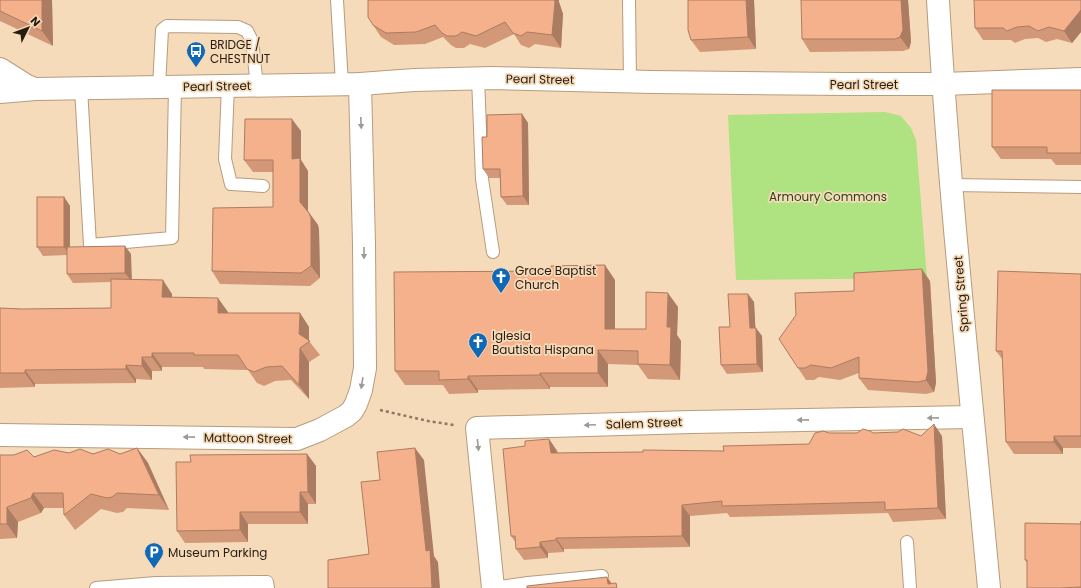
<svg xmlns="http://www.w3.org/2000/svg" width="1081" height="588" viewBox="0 0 1081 588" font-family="Poppins,sans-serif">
<rect width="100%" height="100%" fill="#f6dbba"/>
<path fill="#afe280" d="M885,112L901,116L911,128L916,140L927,278L736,280L728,115Z"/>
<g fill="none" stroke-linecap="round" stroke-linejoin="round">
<defs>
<g id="service">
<path d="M337,0L342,84"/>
<path d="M629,0L630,81"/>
<path d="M478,78L482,179L493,252"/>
<path d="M228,86L225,159L231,184L263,186"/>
<path d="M159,87L162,30L167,26L238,27L247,31L252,41L257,86"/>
<path d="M81,88L90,245L172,238L175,87"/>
<path d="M952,185L1081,187"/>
<path d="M907,542L910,588"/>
<path d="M96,588L156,583L267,582L268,588"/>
<path d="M492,588L528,583L602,576"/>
</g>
<g id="minor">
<path d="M0,435L297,439L320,430L346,416L352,411L356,404L361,390L365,368L364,244L360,84"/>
<path d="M493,588L477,428L692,422L972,417"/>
</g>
<g id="tertiary">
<path d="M0,69L27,86L35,89"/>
<path d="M0,92L35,89L360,84L414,80L493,78L652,82L846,84H943L1081,79"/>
</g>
<path id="secondary" d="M938,0C949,196 971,392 989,588"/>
</defs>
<use href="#service" stroke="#b69c7e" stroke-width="14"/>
<use href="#minor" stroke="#b69c7e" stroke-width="24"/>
<use href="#tertiary" stroke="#b69c7e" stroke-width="24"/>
<use href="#secondary" stroke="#b69c7e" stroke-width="24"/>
<path stroke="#8b7862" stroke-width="2.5" stroke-dasharray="3 3" stroke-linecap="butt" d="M380,410L428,421L454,425"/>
<use href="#service" stroke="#fff" stroke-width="12"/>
<use href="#minor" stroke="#fff" stroke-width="22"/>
<use href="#tertiary" stroke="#fff" stroke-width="22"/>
<use href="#secondary" stroke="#fff" stroke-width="22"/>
</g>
<g fill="#d29878">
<path d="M0,0H52L53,46L0,21Z"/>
<path d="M754,0L756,49L700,52L691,40Z"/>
<path d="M908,0L911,42L909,49L903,51L810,52L802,39Z"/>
<path d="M1081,0V32L1072,43L1057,39L1046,42L1038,38L1025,39L1015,43L1011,40H983L975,28Z"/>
<path d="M559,2L563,14L561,48L535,44L529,48L521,45L514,34L485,48L470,44L464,48H456L451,45L443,37L425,44L394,45L381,37L373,25Z"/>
<path d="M1081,90V165H1056L1051,159H1001L992,147Z"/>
<path d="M522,114L528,123L529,205H507L501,197L500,178H489L483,169L487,137Z"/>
<path d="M301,131V160L308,171V211L318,225L319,230L320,278L310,286L220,284L212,271L273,207V172H253L244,160Z"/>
<path d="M64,197L70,206V247L131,254V279L172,294V298L228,313H300L309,327V341L320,355L309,362V399L291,380L275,381L264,386L257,383L248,370L204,369L203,367H162V371H152V380L136,379V383L35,384V387L0,388V308L22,309L111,308V282L73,283L67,274V255L43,256L37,247Z"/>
<path d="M1081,274V448H1063V454H1014L1006,442L1003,360L996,351Z"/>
<path d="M615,280V329H646L678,307L677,335L681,341L680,380L648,379L638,365L608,364V387H550V389L478,390V393L449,394L443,385H405L395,371Z"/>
<path d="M930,281L936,383L934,392L926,394L868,390L859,378V373L840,380L819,377L814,380H806L798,368L854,291Z"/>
<path d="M748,294L754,302L755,328L762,336L763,372L727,374L721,365L730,327Z"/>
<path d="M829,433H873L921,436H942L946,519L893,522L888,513L730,517L727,513L690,516V547L564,549V552L548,553V558L524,560L516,549V543L511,536L525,446L549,439L557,451L558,453L724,451L809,444Z"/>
<path d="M137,448L148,463L169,510L127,508L123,512L117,513L101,509L75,530L64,515V508H44L41,513L18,522L17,538L0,539V455L34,457L69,453L120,454Z"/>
<path d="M307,454L316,466V504H308V524H248V542L185,543L177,531L191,462Z"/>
<path d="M1081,521V588H1027V563L1025,560L1081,524Z"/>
</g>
<g fill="#ab7c61">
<path d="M42,0H52L53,46L42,31Z"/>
<path d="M554,0H559V2L563,14L561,48L552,35Z"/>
<path d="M746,0H754L756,49L748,37Z"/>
<path d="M901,0H908L911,42L909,49L900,37Z"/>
<path d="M1081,10V32L1072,43L1064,31Z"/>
<path d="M522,114L528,123L529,205L523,196Z"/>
<path d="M292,119L301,131V160L308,171V214L300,202L292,159Z"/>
<path d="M64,197L70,206V255L64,247Z"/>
<path d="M309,213L318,225L319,230L320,278L311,266Z"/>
<path d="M125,246L131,254L132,282L125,273Z"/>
<path d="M605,265L615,280V343L605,329Z"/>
<path d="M922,269L930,281L936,383L934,392L926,380Z"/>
<path d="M163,280L172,294V312L162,297Z"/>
<path d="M668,293L678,307L677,335L681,341L680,380L670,365L667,327Z"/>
<path d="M748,294L754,302L756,337L750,328Z"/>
<path d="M218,298L228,312V327L218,313Z"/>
<path d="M300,313L309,327V341L299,334Z"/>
<path d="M756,328L762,336L763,372L757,364Z"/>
<path d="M300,348L309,362V399L299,385Z"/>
<path d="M598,350L608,364V387L598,373Z"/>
<path d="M152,353L162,367V371L152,357Z"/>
<path d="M142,357L152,371V380L142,366Z"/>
<path d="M126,365L136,379V383L126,369Z"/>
<path d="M25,370L35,384V387L25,373Z"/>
<path d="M540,373L550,387V389L540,375Z"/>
<path d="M468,376L478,390V393L468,379Z"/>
<path d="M934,424L942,436L946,519L938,508Z"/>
<path d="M1054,436L1063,448V454L1054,442Z"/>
<path d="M549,439L557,451L559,464L551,453Z"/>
<path d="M137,448L148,463L169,510L159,495Z"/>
<path d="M415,448L424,460L434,556L438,562L440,588H432L426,551Z"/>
<path d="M307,454L316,466V504L308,492Z"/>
<path d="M300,492L308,504V524L300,512Z"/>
<path d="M33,493L44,508L41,513L31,498Z"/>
<path d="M682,505L690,516V547L682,536Z"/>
<path d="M7,507L18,522L17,538L7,524Z"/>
<path d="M240,512L248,524V542L240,530Z"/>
<path d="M556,538L564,549V552L556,540Z"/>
<path d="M540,542L548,553V558L540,547Z"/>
<path d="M607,577L615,588L608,584Z"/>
</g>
<g fill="#f4b18b" stroke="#ab7c61">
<path d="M0,0H42V31L0,11Z"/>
<path d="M368,0H554L555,2L552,35L527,32L521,36L513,33L505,22L476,36L462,32L456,36H447L442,33L435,25L416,32L386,33L373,25L368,17Z"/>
<path d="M688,0H746L748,37L691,40L688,30Z"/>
<path d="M801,0H901L903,30L900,37L895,39H802Z"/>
<path d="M974,0H1081V10L1064,31L1049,27L1038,31L1029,26L1017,27L1007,31L1003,28H975Z"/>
<path d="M992,90H1081V153H1047V147H992Z"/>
<path d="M522,114L523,196L501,197L500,169H483L482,137H487V115Z"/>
<path d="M245,119H292V159L300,158V202L309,213L311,218V266L301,273L212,271L213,208L273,207V160H244Z"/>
<rect x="37" y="197" width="27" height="50"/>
<path d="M125,246V273L67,274V247Z"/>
<path d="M605,265V329H646V292L668,293L667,327H671L670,365L638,364V351L598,350V373H540V375L468,376V379L439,380V371H395L394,272L551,271V266Z"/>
<path d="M922,269L928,371L926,380L918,382L859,378V357L831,368L811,365L805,368H798L779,339L796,315L795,293L854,291V273Z"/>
<path d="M998,271L1081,274V436H1054V442H1006L1002,351H996Z"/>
<path d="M111,279L163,280L162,297L218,298V313H300L299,334L310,341L300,348L299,385L282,366L266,367L254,372L247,369L238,355H194V353H152V357H142V366L126,365V369L25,370V373H0V308L22,309L111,308Z"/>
<path d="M728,294H748L750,328H756L757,364L721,365L719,327H730Z"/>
<path d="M934,424L938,508L885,510V502L722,506V501L682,505V536L556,538V540L540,542V547L516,549L515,536H511L503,449L525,446V441L549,439L551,453L643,452V450L724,451L723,446L809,444L815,433L823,431L829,433H857L863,429L870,431L873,433L898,432L903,429L921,436Z"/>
<path d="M137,448L159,495L117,493L112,497L107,498L91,494L64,515L63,493H33L31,498L7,507V524H0V455H14L27,450L34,457L54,450L69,453L80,449L93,454L108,449L120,454Z"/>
<path d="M415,448L426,551L430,550L432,588H328V560L369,554L361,482L380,480L377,452Z"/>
<path d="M307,454L308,492H300V512H240V530L177,531L176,462H191L190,455Z"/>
<path d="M1081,521V587L1061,588H1027V560H1025V523L1081,524Z"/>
<path d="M607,577L608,584L616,583L617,588H527V586Z"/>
</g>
<defs><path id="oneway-solid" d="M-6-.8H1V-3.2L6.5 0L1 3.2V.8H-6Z"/></defs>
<g fill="#9d9993">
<use href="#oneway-solid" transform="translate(361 123) rotate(88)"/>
<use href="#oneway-solid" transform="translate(364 253) rotate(90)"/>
<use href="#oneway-solid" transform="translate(362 383) rotate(99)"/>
<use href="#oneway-solid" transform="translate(933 418) rotate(179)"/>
<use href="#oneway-solid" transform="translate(803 420) rotate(179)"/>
<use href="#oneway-solid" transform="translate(590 425) rotate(178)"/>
<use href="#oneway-solid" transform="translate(189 437) rotate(-179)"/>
<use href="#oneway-solid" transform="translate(478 445) rotate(84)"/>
</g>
<defs>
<symbol id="bus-pin" viewBox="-11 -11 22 30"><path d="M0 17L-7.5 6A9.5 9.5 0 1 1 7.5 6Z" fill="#0f69b6" stroke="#f6dbba"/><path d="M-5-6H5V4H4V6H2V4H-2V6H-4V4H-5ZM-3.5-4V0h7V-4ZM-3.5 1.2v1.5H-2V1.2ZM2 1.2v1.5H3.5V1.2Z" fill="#fff"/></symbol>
<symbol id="church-pin" viewBox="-11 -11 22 30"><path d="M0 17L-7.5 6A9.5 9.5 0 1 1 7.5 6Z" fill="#0f69b6" stroke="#f6dbba"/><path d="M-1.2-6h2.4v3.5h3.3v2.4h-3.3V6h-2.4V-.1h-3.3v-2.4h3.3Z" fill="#fff"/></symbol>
<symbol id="parking-pin" viewBox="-11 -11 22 30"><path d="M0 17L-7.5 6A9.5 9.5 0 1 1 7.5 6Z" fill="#0f69b6" stroke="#f6dbba"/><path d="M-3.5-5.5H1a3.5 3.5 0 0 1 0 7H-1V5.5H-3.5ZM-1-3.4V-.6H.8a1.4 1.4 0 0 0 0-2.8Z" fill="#fff"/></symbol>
</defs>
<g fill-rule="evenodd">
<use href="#bus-pin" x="185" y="40" width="22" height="30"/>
<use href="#church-pin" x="490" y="266" width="22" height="30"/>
<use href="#church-pin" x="467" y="331" width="22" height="30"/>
<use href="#parking-pin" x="143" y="541" width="22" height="30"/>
</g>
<g text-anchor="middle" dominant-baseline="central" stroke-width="3.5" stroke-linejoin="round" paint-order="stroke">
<g font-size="12" fill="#261c10" stroke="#f6dbba" text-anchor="start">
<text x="210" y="44">BRIDGE /<tspan x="210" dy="14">CHESTNUT</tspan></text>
<text x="515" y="270">Grace Baptist<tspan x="515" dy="14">Church</tspan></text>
<text x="492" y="335">Iglesia<tspan x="492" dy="14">Bautista Hispana</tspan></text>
<text x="168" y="552">Museum Parking</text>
</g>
<g font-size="12" fill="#261c10" stroke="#f6dbba">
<text transform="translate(540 79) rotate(1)">Pearl Street</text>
<text x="864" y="84">Pearl Street</text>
<text transform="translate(217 86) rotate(-1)">Pearl Street</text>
<text transform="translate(961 294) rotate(-95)">Spring Street</text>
<text transform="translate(644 423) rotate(-2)">Salem Street</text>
<text transform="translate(248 438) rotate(1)">Mattoon Street</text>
</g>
<g font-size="12" fill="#2e4417" stroke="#f6dbba">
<text x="828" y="196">Armoury Commons</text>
</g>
</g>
<g transform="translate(28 28) rotate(48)" stroke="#f6dbba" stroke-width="3" paint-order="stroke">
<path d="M0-3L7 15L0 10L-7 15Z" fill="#261c10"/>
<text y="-6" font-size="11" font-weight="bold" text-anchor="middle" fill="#261c10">N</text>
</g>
</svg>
